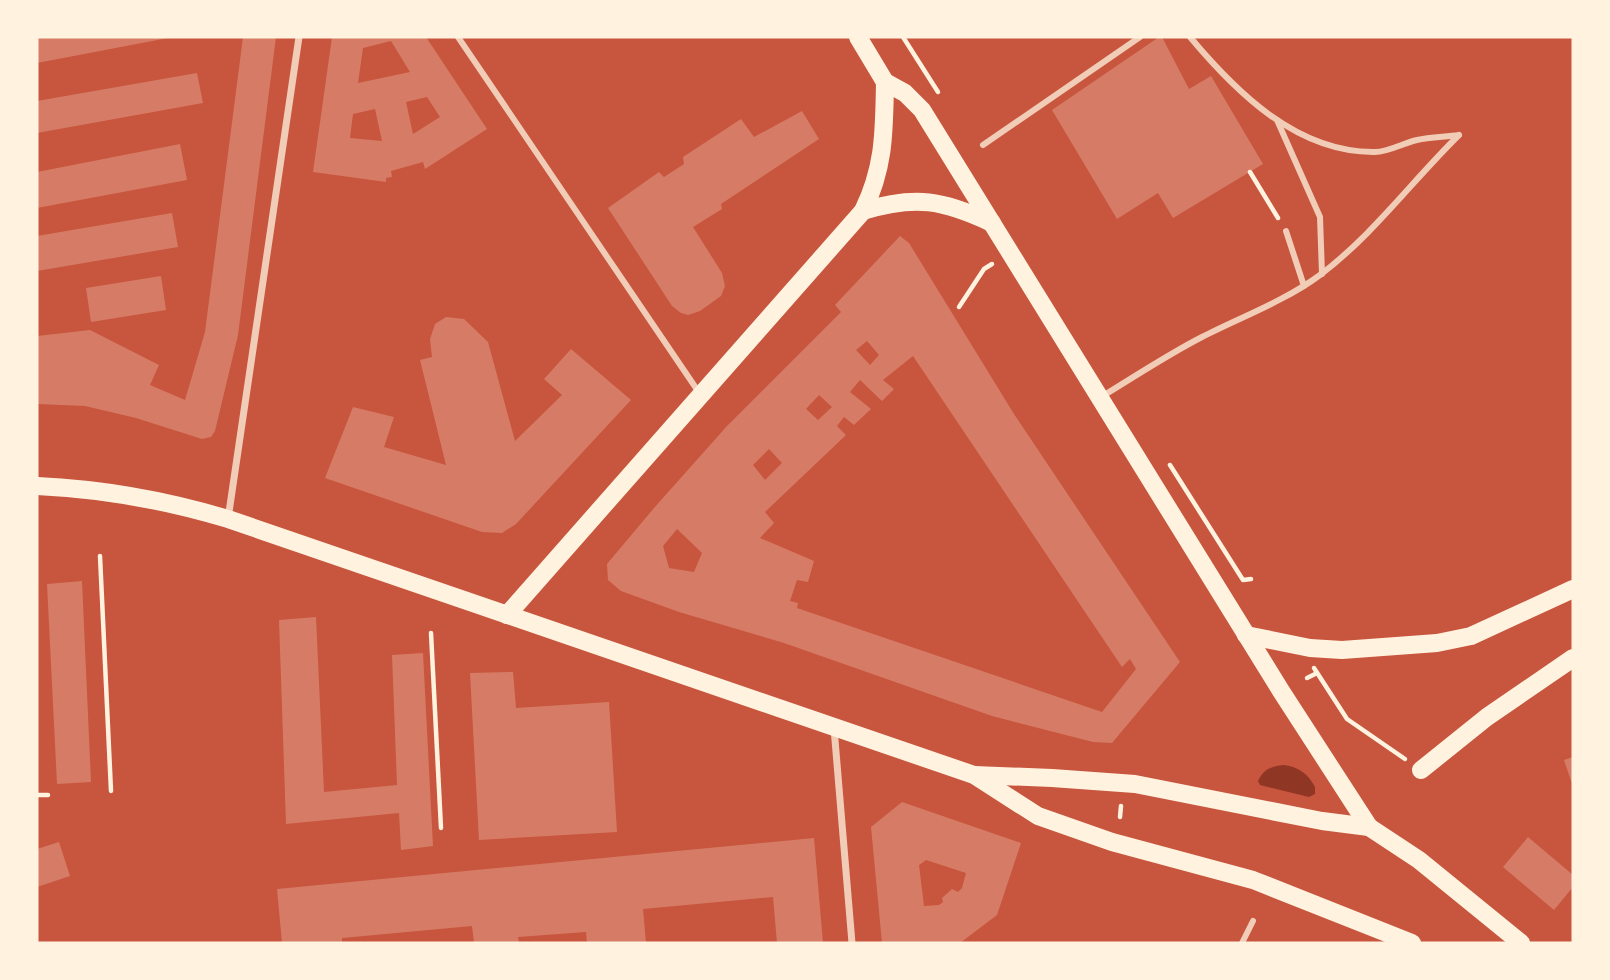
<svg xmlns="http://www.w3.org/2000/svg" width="1610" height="980" viewBox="0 0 1610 980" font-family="Karla,sans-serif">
<rect width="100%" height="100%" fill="#c8553d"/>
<path fill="#8f3625" d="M1284,765C1299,767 1308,774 1315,787V794L1309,797L1260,785L1258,781C1264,769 1272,766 1284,765Z"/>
<g fill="#d67c66" fill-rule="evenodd">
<path d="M37,37H168V38L37,63Z"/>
<path d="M243,37H276L238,335L215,431L211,437L202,439L136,418L85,406L37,404V336L90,330L159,365L150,385L185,400L205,332Z"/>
<path d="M332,37H426L487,129L425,169L423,162L391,171L392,177L386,178V182L313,172ZM391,41L410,72L358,83L363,48ZM427,97L440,117L413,134L406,102ZM375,109L382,141L350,138L353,114Z"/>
<path d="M1159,37H1162L1189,89L1211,76L1263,164L1173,218L1158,193L1117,219L1052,110Z"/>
<path d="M197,73L203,103L37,133V101Z"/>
<path d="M802,111L819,139L721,204L722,209L693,227L722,273L725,286L721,296L700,311L688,315L681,313L672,306L608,208L659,172L664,177L684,164L683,157L741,119L754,137Z"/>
<path d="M180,144L187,180L37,208V172Z"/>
<path d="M172,213L178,247L37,271V236Z"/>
<path d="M900,236L909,243L1014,414L1180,662L1112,743L1093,742L992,716L784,643L679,612L621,591L608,580L607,564L654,508L727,426L841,312L835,305ZM867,341L879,355L870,365L856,350ZM913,356L1122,667L1130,659L1136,669L1102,712L797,608L798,603L790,601L797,580L808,582L814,561L760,538L774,523L765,512L846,435L837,426L844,417L854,425L871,409L850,392L860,380L882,401L894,389L883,380ZM819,395L832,407L818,420L806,409ZM769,449L782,463L765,480L753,465ZM677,529L702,553L694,572L669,568L663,546Z"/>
<path d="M161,276L166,310L91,322L86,288Z"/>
<path d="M446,317L464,319L488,342L515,441L562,395L544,379L571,349L631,400L516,524L502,533L482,532L325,478L353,407L394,417L384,447L446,465L420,360L432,357L430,339L435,324Z"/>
<path d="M82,581L91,782L57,784L47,584Z"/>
<path d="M316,617L324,792L397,785L392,655L423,653L433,846L401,850L399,813L286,824L279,620Z"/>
<path d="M513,672L516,708L609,702L617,832L479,840L470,673Z"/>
<path d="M1573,757V787L1564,760Z"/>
<path d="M902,802L1021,843L997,915L960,943H882L871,827ZM926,860L966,873L962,888L958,892L952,889L942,898L943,902L939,905L924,906L919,865Z"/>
<path d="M1528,837L1573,875V887L1554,910L1503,867Z"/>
<path d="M814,838L823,943H777L773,897L643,909L646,943H587L586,932L518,937L519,943H474L472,926L342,938V943H282L277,889Z"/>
<path d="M59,842L70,876L37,887V849Z"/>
</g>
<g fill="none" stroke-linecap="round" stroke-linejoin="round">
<g stroke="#fff3e0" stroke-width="4.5">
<path d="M903,37L938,92"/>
<path d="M1250,172L1278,218"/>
<path d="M959,307L984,269L992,264"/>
<path d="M1170,465L1243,580L1251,579"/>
<path d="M100,556L111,791"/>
<path d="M431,633L441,828"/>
<path d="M1314,668L1347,719L1405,759"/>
<path d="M1307,678L1317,673"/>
<path d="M37,795H48"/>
<path d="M1120,817L1121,806"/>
</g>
<g stroke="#f1ccb7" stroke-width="6">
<path d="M458,37L700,394"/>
<path d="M1190,37C1236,92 1297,153 1375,152C1389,152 1403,143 1417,140C1430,137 1445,137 1459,135"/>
<path d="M1277,120L1320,217L1322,274"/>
<path d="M983,145L1140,37"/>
<path d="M1286,231L1304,286"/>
<path d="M1101,397C1134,377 1167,355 1202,337C1241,317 1285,301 1320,275C1373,235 1412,181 1459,135"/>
<path d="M1242,943L1253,921"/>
</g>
<g stroke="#f1ccb7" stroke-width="7">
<path d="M228,519L299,37"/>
<path d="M834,728L852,943"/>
</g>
<g stroke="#fff3e0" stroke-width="18">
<path d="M858,37L885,82L905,93L922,110L1281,691L1369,827"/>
<path d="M863,211C915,195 943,200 992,223"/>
<path d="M37,486C103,489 165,500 228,519L974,775L1038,816L1112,842L1253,880L1412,943"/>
<path d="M507,615L863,211C885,166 884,130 885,82"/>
<path d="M1246,635L1310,648L1342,650L1437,643L1471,636L1573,589"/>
<path d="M1421,770L1487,717L1573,658"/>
<path d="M974,775L1052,778L1135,784L1322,821L1369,827L1419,860L1521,943"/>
</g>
</g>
<rect width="1610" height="980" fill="none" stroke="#fff3e0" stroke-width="77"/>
</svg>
